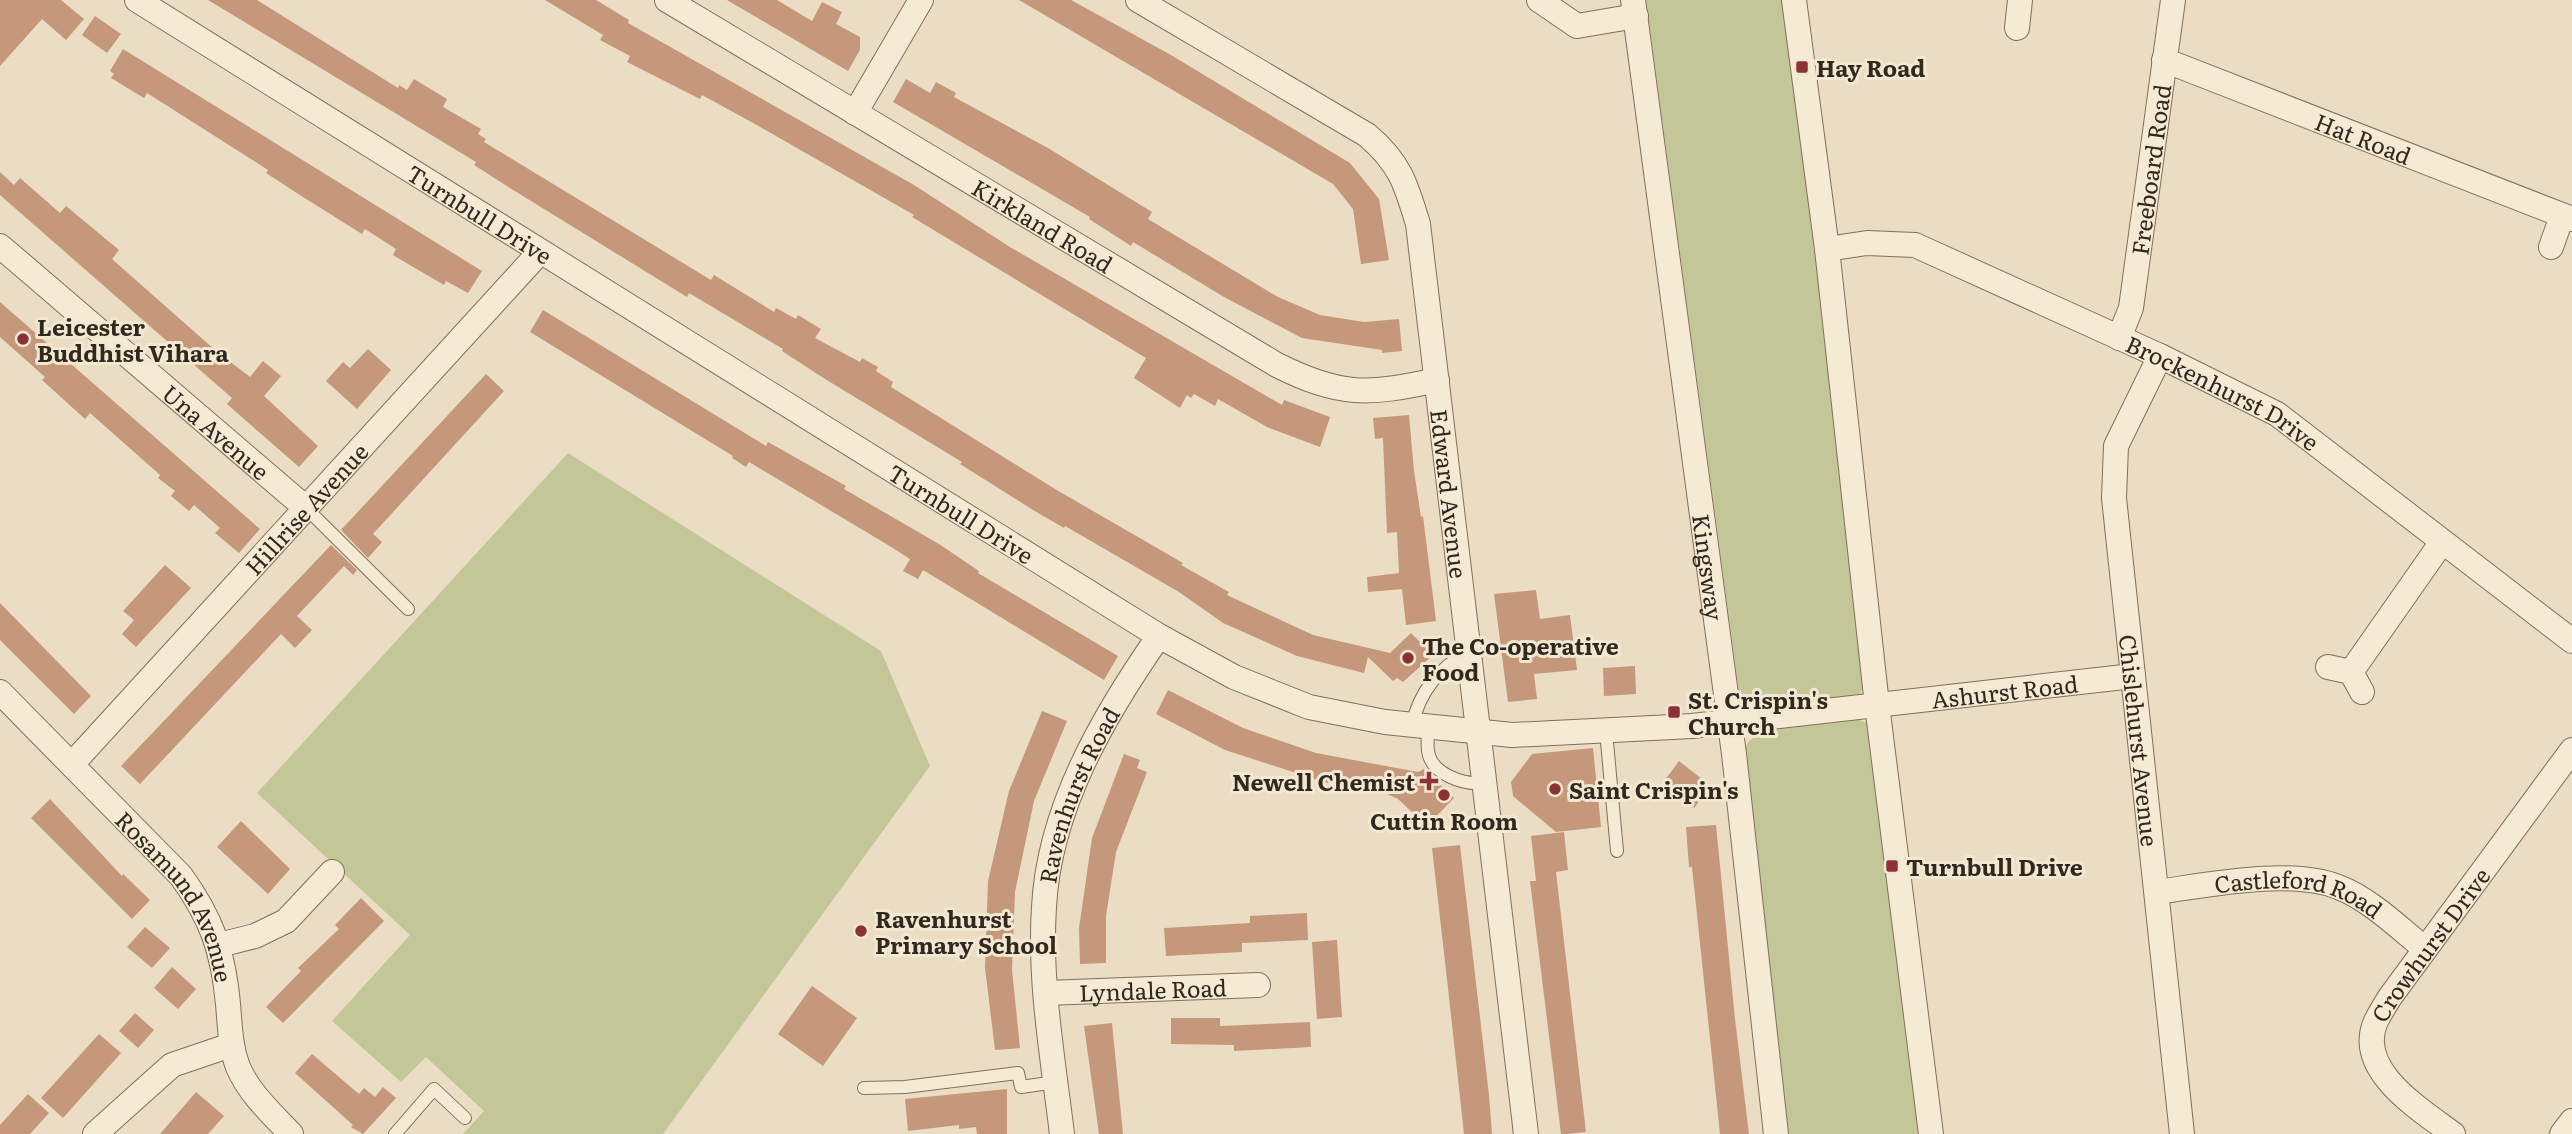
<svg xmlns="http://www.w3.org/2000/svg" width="2572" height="1134" viewBox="0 0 2572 1134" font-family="Literata,serif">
<rect width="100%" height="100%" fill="#eaddc3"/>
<g fill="#c3c798">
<path d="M1646,0H1787L1866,682L1860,694L1849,699C1822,701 1754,716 1739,693Z"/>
<path d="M568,453L881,651L930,766L663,1134H463L484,1111L426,1057L401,1082L332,1021L410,935L257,793Z"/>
<path d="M1855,718L1869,724L1921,1134H1786L1743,756L1747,744L1759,731Z"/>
</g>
<g fill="#c5987c">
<path d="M0,0H61L84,19L66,40L42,19L0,66Z"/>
<path d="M208,0H257L398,88L399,85L407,90L414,79L447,99L443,107L481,129L478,134L486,139L484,142L711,280L714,275L774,312L776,308L796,319L798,315L821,329L815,338L860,362L862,358L878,367L876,371L893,382L891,387L1055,489L1183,563L1181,565L1229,592L1227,595L1313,635L1390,653L1411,633L1433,655L1403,682L1397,678L1393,681L1368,657L1364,673L1297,656L1223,623L1179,592L1065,526L1064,528L1038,513L960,464L962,462L825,379L782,351L783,349L689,293L687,297L518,193L474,165L476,162Z"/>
<path d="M545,0H596L629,20L628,23L914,185L1010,247L1282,405L1284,400L1330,417L1320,447L1267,427L1218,399L1215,406L1194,394L1191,398L1187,395L1180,408L1134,378L1146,358L912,217L914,215L755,124L702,95L700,99L627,62L630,56L600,40L603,35Z"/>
<path d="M727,0H777L812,21L822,2L842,12L836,24L860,37V50L848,71Z"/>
<path d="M1019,0H1071L1171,55L1350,163L1379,199L1389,260L1361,264L1353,209L1333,184Z"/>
<path d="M95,16L121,34L107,53L82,35Z"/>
<path d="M123,49L482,271L468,293L446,281L444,285L403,261L393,255L396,249L365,229L362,234L303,197L266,173L268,170L147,93L144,98L111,78L114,74L110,71Z"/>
<path d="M906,79L930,93L936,82L956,93L954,97L1048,148L1152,212L1148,219L1278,297L1320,315L1364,322L1399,319L1402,351L1382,353V350L1302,338L1224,297L1133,242L1131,246L1089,219L1090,217L893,102Z"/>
<path d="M0,172L14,185L20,178L60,213L66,206L119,250L112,259L215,350L250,377L263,361L281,376L264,396L318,446L299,467L227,404L232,398L0,195Z"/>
<path d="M0,302L260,529L239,553L215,533L220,528L194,505L189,511L171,496L175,491L158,478L160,475L90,413L85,419L42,380L45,377L0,337Z"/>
<path d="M543,310L766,446L768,442L846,486L844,489L939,544L979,571L978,573L1118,656L1104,680L923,570L918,579L903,571L910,559L888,545L749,462L746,467L732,458L733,456L530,332Z"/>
<path d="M368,349L391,370L357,409L326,381L343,362L350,368Z"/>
<path d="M486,374L504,391L373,534L382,542L368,558L341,530Z"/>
<path d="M1409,415L1414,471L1421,517L1423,516L1436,621L1406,625L1402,589L1368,592L1367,577L1399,573L1397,532L1387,533L1383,438L1375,439L1373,418Z"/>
<path d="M331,545L357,570L353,575L344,566L297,616L312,630L295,648L281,634L140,784L121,766Z"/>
<path d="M165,565L191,588L136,647L122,634L134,620L123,611Z"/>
<path d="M1536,590L1540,619L1570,615L1577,670L1534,674L1537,699L1508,702L1494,594Z"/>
<path d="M0,603L91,696L74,714L0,640Z"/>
<path d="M1635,666L1636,694L1604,696L1603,668Z"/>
<path d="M1168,690L1243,728L1316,753L1418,772L1424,769L1454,798L1427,826L1398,799L1387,794L1324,782L1225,750L1156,714Z"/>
<path d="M1042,711L1067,721L1034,801L1015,892L1012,970L1020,1048L995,1050L985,968L988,881L1009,791Z"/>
<path d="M1593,748L1601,827L1556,832L1513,796L1511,782L1532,754Z"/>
<path d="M1124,754L1140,760L1137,768L1147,772L1116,852L1106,916V963L1080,964L1079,928L1092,838Z"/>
<path d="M1679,761L1711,786L1694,808L1662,784Z"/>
<path d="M50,799L122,876L123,874L150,900L132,919L31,818Z"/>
<path d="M241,821L290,869L268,894L217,847Z"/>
<path d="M1716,825L1735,1019L1749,1134H1720L1692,867H1689L1686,827Z"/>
<path d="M1564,832L1568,870L1556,872L1586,1132L1567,1134H1561L1530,881H1536L1531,836Z"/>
<path d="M1460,845L1489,1095L1492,1134H1464L1448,988L1432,848Z"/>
<path d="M361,898L384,921L283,1023L266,1007L301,971L298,968L339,929L335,925Z"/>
<path d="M1307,913L1308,940L1242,943V952L1166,956L1164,928L1250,923V916Z"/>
<path d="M145,927L170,948L152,968L127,947Z"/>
<path d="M1337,940L1342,1017L1317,1019L1312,942Z"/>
<path d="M172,967L196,989L178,1009L154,988Z"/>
<path d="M812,986L857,1018L823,1066L778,1034Z"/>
<path d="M135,1013L154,1030L138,1048L119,1031Z"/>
<path d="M1171,1018H1220V1026L1310,1022L1311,1047L1234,1051V1045L1171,1044Z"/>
<path d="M1112,1023L1123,1134H1099L1084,1026Z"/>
<path d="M99,1034L121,1053L63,1118L41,1098Z"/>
<path d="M312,1054L359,1094L364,1088L375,1097L383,1087L396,1098L363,1134L351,1127L353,1125L295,1073Z"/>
<path d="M1007,1089V1134H977L976,1127L959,1129V1125L908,1131L905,1099Z"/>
<path d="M196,1092L224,1116L208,1134H160Z"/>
<path d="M28,1094L49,1113L30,1134H0V1125Z"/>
</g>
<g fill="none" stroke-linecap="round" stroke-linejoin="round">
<defs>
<g id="service">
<path d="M307,509L408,609"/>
<path d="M1412,725C1420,691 1438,669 1468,652"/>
<path d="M1428,727C1428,735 1427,743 1428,751C1431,774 1463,785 1484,783"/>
<path d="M1606,731L1617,851"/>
<path d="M864,1088L905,1087L1018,1073L1021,1087L1056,1082"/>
<path d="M395,1134L434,1089L465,1118"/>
</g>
<g id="minor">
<path id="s1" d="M137,0L1159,636L1234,677L1309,707L1385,722L1512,735L1692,726L2133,676"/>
<path id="s2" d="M667,0L1277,365C1341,397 1368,395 1437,380"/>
<path id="s3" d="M1138,0L1367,135C1400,163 1406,184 1418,224L1526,1134"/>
<path d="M1539,0L1577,26L1636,16"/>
<path id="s4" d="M1633,0L1734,754L1776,1134"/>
<path d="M1794,0L1827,249L1877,705L1931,1134"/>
<path d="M2017,28L2020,0"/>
<path id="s5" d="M2164,60L2572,219"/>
<path d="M855,113L921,0"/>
<path id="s6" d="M0,246L307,509"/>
<path d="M2551,247L2562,216"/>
<path id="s7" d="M1827,249L1867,243L1915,245L2160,356L2277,414L2572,641"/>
<path id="s8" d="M2119,338L2131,308L2173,0"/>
<path id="s9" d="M2160,356L2116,446L2114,498L2182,1134"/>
<path d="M2328,667L2351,672L2362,692"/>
<path d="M2351,672L2442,542"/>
<path id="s10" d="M0,692L181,876C212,919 223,951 228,1004C230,1026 230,1046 238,1067C249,1093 271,1113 291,1134"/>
<path id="s11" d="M73,763L539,253"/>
<path id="s12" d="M2157,892C2208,885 2291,868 2338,887C2370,899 2399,928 2425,949"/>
<path d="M219,945L255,936L286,921L332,872"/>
<path id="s13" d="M1046,993L1258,985"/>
<path d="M95,1134L172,1065L231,1045"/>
<path id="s14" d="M1062,1134C1053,1059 1039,982 1044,907C1049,808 1104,715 1159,636"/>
<path id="s15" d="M2453,1134C2421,1110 2354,1070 2376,1021C2380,1013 2385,1005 2390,997L2572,750"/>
<path d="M2562,1134L2572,1121"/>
</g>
</defs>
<use href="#service" stroke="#826f5b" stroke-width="14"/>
<use href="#minor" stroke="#826f5b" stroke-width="26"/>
<use href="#service" stroke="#f5ebd5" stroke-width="12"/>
<use href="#minor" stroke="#f5ebd5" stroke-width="24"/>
</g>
<g fill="#8c3134" stroke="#f2e8d2" stroke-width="2.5">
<rect x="1795" y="60" width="14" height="14" rx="3.5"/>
<circle cx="23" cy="339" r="7"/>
<circle cx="1408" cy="658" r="7"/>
<rect x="1667" y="705" width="14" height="14" rx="3.5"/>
<path d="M1425.5 770.5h7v7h7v7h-7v7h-7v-7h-7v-7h7z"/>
<circle cx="1555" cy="789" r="7"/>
<circle cx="1444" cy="795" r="7"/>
<rect x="1885" y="859" width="14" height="14" rx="3.5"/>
<circle cx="861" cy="931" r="7"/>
</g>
<g text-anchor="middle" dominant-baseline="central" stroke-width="6" stroke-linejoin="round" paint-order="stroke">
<g font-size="23" font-weight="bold" fill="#33281e" stroke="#f2e8d2" text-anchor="start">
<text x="1816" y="67">Hay Road</text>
<text x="37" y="326">Leicester<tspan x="37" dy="26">Buddhist Vihara</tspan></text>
<text x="1422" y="645">The Co-operative<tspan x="1422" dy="26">Food</tspan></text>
<text x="1688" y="699">St. Crispin's<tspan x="1688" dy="26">Church</tspan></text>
<text x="1415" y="781" text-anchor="end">Newell Chemist</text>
<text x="1569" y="789">Saint Crispin's</text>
<text x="1444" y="820" text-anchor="middle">Cuttin Room</text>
<text x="1906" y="866">Turnbull Drive</text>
<text x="875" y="918">Ravenhurst<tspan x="875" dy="26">Primary School</tspan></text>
</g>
<g font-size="23" fill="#33281e" stroke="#f2e8d2">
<text stroke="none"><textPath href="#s5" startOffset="214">Hat Road</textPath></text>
<text stroke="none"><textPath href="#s8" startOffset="172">Freeboard Road</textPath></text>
<text stroke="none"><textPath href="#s1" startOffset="404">Turnbull Drive</textPath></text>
<text stroke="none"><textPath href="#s2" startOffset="438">Kirkland Road</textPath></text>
<text stroke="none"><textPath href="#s7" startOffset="430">Brockenhurst Drive</textPath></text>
<text stroke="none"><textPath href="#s6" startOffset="285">Una Avenue</textPath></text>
<text stroke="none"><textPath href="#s3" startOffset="642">Edward Avenue</textPath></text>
<text stroke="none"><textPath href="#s11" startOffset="345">Hillrise Avenue</textPath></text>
<text stroke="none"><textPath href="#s1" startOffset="971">Turnbull Drive</textPath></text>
<text stroke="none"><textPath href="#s4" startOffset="572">Kingsway</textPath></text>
<text stroke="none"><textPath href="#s1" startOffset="2070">Ashurst Road</textPath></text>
<text stroke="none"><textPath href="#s9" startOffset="396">Chislehurst Avenue</textPath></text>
<text stroke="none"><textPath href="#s14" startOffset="346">Ravenhurst Road</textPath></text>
<text stroke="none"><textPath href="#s10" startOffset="273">Rosamund Avenue</textPath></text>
<text stroke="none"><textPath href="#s12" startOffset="145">Castleford Road</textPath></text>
<text stroke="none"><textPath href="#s15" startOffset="242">Crowhurst Drive</textPath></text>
<text stroke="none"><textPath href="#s13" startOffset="107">Lyndale Road</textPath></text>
</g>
</g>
</svg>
